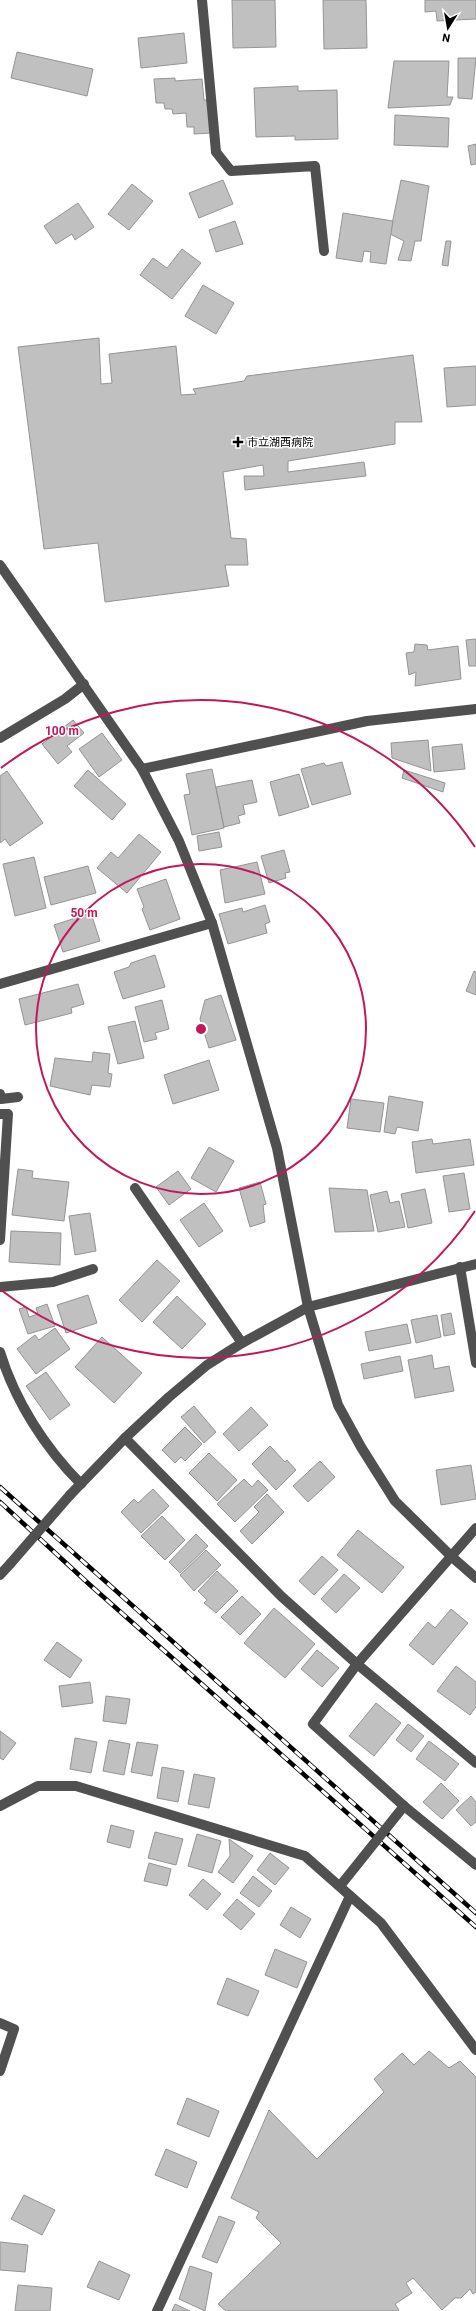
<svg xmlns="http://www.w3.org/2000/svg" width="476" height="2311" viewBox="0 0 476 2311" font-family="Roboto,'Noto Sans JP',sans-serif">
<rect width="100%" height="100%" fill="#fff"/>
<g fill="#c0c0c0" stroke="#949494">
<path d="M232,0H275L276,47L233,48Z"/>
<path d="M323,0H366L367,48L324,49Z"/>
<path d="M425,0H476V19L437,21L436,11L425,12Z"/>
<path d="M184,33L187,63L141,68L138,38Z"/>
<path d="M17,52L93,69L87,96L11,78Z"/>
<path d="M458,58H476L472,99L458,98Z"/>
<path d="M394,61H449L447,97H453L450,105L388,108Z"/>
<path d="M175,78V81L202,79L204,100H208L211,133L194,134V127H187L186,113L173,114L172,109H165L164,103H156L154,79Z"/>
<path d="M298,86V91L337,90L338,139L295,140V136L256,137L254,88Z"/>
<path d="M395,115L449,118L448,147L394,145Z"/>
<path d="M476,144V164L471,165L468,146Z"/>
<path d="M223,180L233,204L199,218L189,193Z"/>
<path d="M401,180L429,186L421,241H415L411,261L398,260L404,241L390,234Z"/>
<path d="M132,184L153,201L129,230L108,214Z"/>
<path d="M78,203L94,227L75,240L72,234L56,244L44,226Z"/>
<path d="M343,213L393,221L386,264L370,262L371,252L364,251L362,262L336,258Z"/>
<path d="M235,221L243,244L216,252L209,230Z"/>
<path d="M446,241H451L448,266L442,265Z"/>
<path d="M182,249L201,263L172,299L140,275L153,258L167,268Z"/>
<path d="M203,285L234,303L216,334L185,316Z"/>
<path d="M99,338L101,384L112,383L109,354L176,346L181,395L196,394L193,389L244,381L247,376L413,355L422,422H395V444L288,461V472L364,462L366,476L245,490L244,476H264L263,465L223,472L231,538L246,539L248,565H225L229,586L105,602L98,543L44,549L18,347Z"/>
<path d="M476,366V405L447,407L444,368Z"/>
<path d="M476,639V666H469L466,640Z"/>
<path d="M415,644L427,645L428,650L458,646L461,679L415,686L416,672L409,675L406,653L414,652Z"/>
<path d="M73,720L84,733L67,746L72,752L58,764L42,744Z"/>
<path d="M102,733L122,760L99,777L79,749Z"/>
<path d="M428,740L431,771L392,758L391,743Z"/>
<path d="M462,744L465,769L434,772L432,747Z"/>
<path d="M342,762L351,794L312,805L301,769L324,763L326,766Z"/>
<path d="M212,769L224,828L192,835L184,795L190,794L186,774Z"/>
<path d="M88,770L126,804L112,820L74,786Z"/>
<path d="M404,770L445,783L443,792L402,778Z"/>
<path d="M7,771L43,823L10,846L5,839L0,843V776Z"/>
<path d="M299,774L309,807L279,816L270,782Z"/>
<path d="M252,780L257,802L243,805L245,814L238,816L240,823L224,827L216,787Z"/>
<path d="M219,832L222,847L199,851L197,836Z"/>
<path d="M139,834L161,852L127,893L97,868L111,852L118,858Z"/>
<path d="M284,850L290,872L285,873L286,878L269,883L261,856Z"/>
<path d="M34,857L46,908L15,916L3,864Z"/>
<path d="M257,862L265,894L225,903L220,870Z"/>
<path d="M88,866L96,893L51,905L44,877Z"/>
<path d="M166,879L180,919L150,930L142,909L144,907L137,889Z"/>
<path d="M265,905L270,922L265,924L267,933L228,944L219,914L242,908L243,912Z"/>
<path d="M91,913L100,941L63,952L54,925Z"/>
<path d="M155,955L165,987L123,999L114,972L129,967L131,963Z"/>
<path d="M474,971L476,972V995L466,991Z"/>
<path d="M78,984L84,1004L71,1008L72,1013L25,1025L19,999Z"/>
<path d="M221,995L236,1040L209,1048L200,1019L205,1000Z"/>
<path d="M162,1000L169,1029L155,1033L157,1039L144,1042L135,1007Z"/>
<path d="M135,1021L144,1058L118,1064L108,1027Z"/>
<path d="M93,1052L110,1054L108,1073L112,1074L110,1087L92,1085L90,1095L50,1086L55,1058L92,1062Z"/>
<path d="M209,1060L219,1090L173,1104L164,1075Z"/>
<path d="M389,1096L423,1102L418,1131L397,1127L395,1134L384,1132Z"/>
<path d="M351,1099L384,1103L380,1132L347,1128Z"/>
<path d="M432,1139L433,1144L470,1139L474,1165L416,1173L412,1142Z"/>
<path d="M209,1147L234,1161L216,1192L191,1178Z"/>
<path d="M18,1169L33,1171L32,1178L69,1182L64,1221L12,1215Z"/>
<path d="M178,1171L191,1189L169,1205L156,1187Z"/>
<path d="M464,1173L470,1209L449,1212L443,1176Z"/>
<path d="M260,1182L266,1204L263,1205L265,1222L250,1227L239,1188Z"/>
<path d="M329,1188L367,1190L374,1231L335,1232Z"/>
<path d="M425,1189L432,1223L408,1228L401,1194Z"/>
<path d="M387,1191L390,1203L399,1201L405,1227L378,1232L370,1195Z"/>
<path d="M204,1203L223,1231L199,1247L180,1220Z"/>
<path d="M90,1213L96,1251L75,1255L69,1216Z"/>
<path d="M11,1231L61,1233L60,1265L9,1262Z"/>
<path d="M157,1260L180,1281L142,1322L119,1300Z"/>
<path d="M88,1295L97,1323L66,1333L57,1305Z"/>
<path d="M177,1296L206,1324L182,1349L153,1322Z"/>
<path d="M47,1304L55,1326L28,1334L19,1309L26,1307L29,1317L38,1314L36,1308Z"/>
<path d="M451,1313L455,1334L444,1336L441,1315Z"/>
<path d="M437,1315L441,1337L416,1343L411,1320Z"/>
<path d="M407,1324L411,1343L369,1351L365,1332Z"/>
<path d="M55,1328L70,1349L36,1374L17,1349L35,1335L39,1340Z"/>
<path d="M102,1337L142,1373L114,1403L75,1367Z"/>
<path d="M432,1355L434,1369L449,1366L454,1391L415,1398L408,1360Z"/>
<path d="M400,1356L403,1371L364,1379L361,1364Z"/>
<path d="M46,1372L70,1405L50,1420L26,1386Z"/>
<path d="M194,1406L216,1432L204,1443L181,1417Z"/>
<path d="M251,1407L268,1425L239,1451L223,1434Z"/>
<path d="M185,1427L202,1444L185,1461L181,1457L175,1463L162,1450Z"/>
<path d="M270,1446L285,1462L287,1460L296,1470L276,1490L252,1464Z"/>
<path d="M209,1453L237,1480L217,1501L189,1473Z"/>
<path d="M320,1461L335,1477L308,1502L293,1486Z"/>
<path d="M471,1465L476,1499L441,1505L436,1470Z"/>
<path d="M244,1479L252,1487L258,1480L268,1490L235,1522L217,1504Z"/>
<path d="M153,1489L169,1506L141,1533L121,1512L134,1499L138,1503Z"/>
<path d="M267,1494L284,1512L252,1544L240,1531L259,1512L254,1507Z"/>
<path d="M162,1516L185,1540L165,1560L141,1536Z"/>
<path d="M358,1530L404,1567L382,1593L337,1555Z"/>
<path d="M196,1534L208,1546L180,1573L169,1562Z"/>
<path d="M206,1550L221,1565L194,1591L180,1575Z"/>
<path d="M322,1556L338,1570L314,1595L299,1581Z"/>
<path d="M217,1571L238,1591L216,1613L204,1603L207,1600L198,1591Z"/>
<path d="M344,1574L360,1588L336,1613L321,1599Z"/>
<path d="M242,1596L261,1614L240,1635L221,1617Z"/>
<path d="M274,1608L315,1644L285,1678L244,1643Z"/>
<path d="M451,1609L468,1623L433,1665L409,1645L428,1622L435,1628Z"/>
<path d="M57,1642L82,1660L70,1678L44,1660Z"/>
<path d="M317,1650L339,1668L322,1687L301,1669Z"/>
<path d="M456,1666L476,1682V1707L470,1715L437,1691Z"/>
<path d="M90,1682L93,1703L62,1707L59,1686Z"/>
<path d="M106,1696L130,1699L126,1724L103,1721Z"/>
<path d="M376,1703L401,1723L374,1756L349,1736Z"/>
<path d="M408,1724L424,1736L411,1752L396,1740Z"/>
<path d="M0,1731L16,1743L3,1760L0,1758Z"/>
<path d="M75,1738L97,1742L91,1773L70,1769Z"/>
<path d="M109,1740L130,1744L124,1775L103,1771Z"/>
<path d="M429,1741L459,1764L445,1781L416,1759Z"/>
<path d="M137,1742L158,1745L152,1776L131,1772Z"/>
<path d="M162,1767L184,1771L178,1802L157,1798Z"/>
<path d="M194,1774L215,1778L209,1808L188,1804Z"/>
<path d="M441,1783L459,1801L442,1819L423,1802Z"/>
<path d="M471,1796L476,1802V1822L471,1826L456,1810Z"/>
<path d="M111,1825L134,1831L130,1848L107,1842Z"/>
<path d="M155,1832L183,1839L176,1865L148,1858Z"/>
<path d="M197,1834L221,1841L212,1873L188,1866Z"/>
<path d="M229,1839L253,1856L233,1883L218,1872L230,1856Z"/>
<path d="M270,1853L289,1868L275,1885L257,1870Z"/>
<path d="M149,1863L171,1869L167,1886L144,1881Z"/>
<path d="M253,1876L272,1891L259,1907L240,1893Z"/>
<path d="M203,1879L221,1894L207,1910L189,1895Z"/>
<path d="M237,1899L255,1914L241,1930L223,1915Z"/>
<path d="M291,1907L311,1919L300,1938L280,1925Z"/>
<path d="M275,1949L307,1962L297,1988L265,1975Z"/>
<path d="M227,1978L259,1991L248,2016L217,2004Z"/>
<path d="M429,2051L449,2068L460,2061L476,2077V2292L473,2294L470,2289L461,2298H455L442,2310L413,2278L406,2283L412,2293L395,2304L399,2310L398,2311H226L218,2304L281,2243L256,2218L259,2212L231,2198L269,2110L317,2159L384,2092L374,2079L402,2053L414,2065Z"/>
<path d="M187,2098L219,2111L209,2137L177,2124Z"/>
<path d="M166,2149L197,2162L187,2188L155,2175Z"/>
<path d="M24,2195L55,2210L42,2235L11,2219Z"/>
<path d="M219,2216L235,2222L217,2263L202,2257Z"/>
<path d="M0,2242L28,2245L25,2272L0,2270Z"/>
<path d="M99,2261L130,2275L119,2300L87,2287Z"/>
<path d="M190,2266L212,2273L205,2311L179,2299Z"/>
<path d="M18,2285L52,2288L50,2311H15Z"/>
<path d="M175,2304L190,2311H172Z"/>
</g>
<g fill="none" stroke-linecap="round" stroke-linejoin="round">
<g stroke="#505050" stroke-width="10">
<path d="M202,0L216,152L231,171L315,166L324,251"/>
<path d="M0,565L142,769L179,841L212,923L277,1148L308,1307L338,1405L361,1447L395,1501L452,1557L476,1578"/>
<path d="M0,738L65,699L84,684"/>
<path d="M142,769L367,721L476,709"/>
<path d="M0,984L212,923"/>
<path d="M0,1094L1,1099L18,1097"/>
<path d="M0,1114H8L0,1240"/>
<path d="M135,1188L242,1343"/>
<path d="M460,1267L476,1363"/>
<path d="M0,1287L53,1282L93,1269"/>
<path d="M0,1352C15,1401 45,1448 81,1484"/>
<path d="M125,1438L281,1596L357,1664L476,1763"/>
<path d="M70,1495L125,1438L169,1397L207,1365L242,1343L308,1307L476,1264"/>
<path d="M476,1528L357,1664L313,1724L404,1806L476,1865"/>
<path d="M0,1575L10,1564"/>
<path d="M0,1806L38,1786H76L305,1856L381,1923L476,2050"/>
<path d="M0,2023L14,2029L0,2071"/>
<path d="M157,2311L350,1896"/>
</g>
<defs>
<g id="rail">
<path d="M0,1487L476,1913"/>
<path d="M0,1502L90,1585L476,1927"/>
</g>
</defs>
<use href="#rail" stroke="#000" stroke-width="4.5"/>
<use href="#rail" stroke="#fff" stroke-width="3" stroke-dasharray="9" stroke-linecap="butt"/>
<g stroke="#505050" stroke-width="10">
<path d="M10,1564L70,1495"/>
<path d="M340,1886L404,1806"/>
</g>
</g>
<g fill="none" stroke="#c2185b" stroke-width="2">
<circle cx="201" cy="1029" r="165"/>
<path d="M475 1211A329 329 0 0 1 1 1290M1 768A329 329 0 0 1 475 847"/>
</g>
<path fill="#000" stroke="#fff" stroke-width="1.5" d="M236 436h4v4h4v4h-4v4h-4v-4h-4v-4h4z"/>
<g text-anchor="middle" dominant-baseline="central" stroke-width="3" stroke-linejoin="round" paint-order="stroke">
<g font-size="11" fill="#000" stroke="#fff" text-anchor="start">
<text x="247" y="442">市立湖西病院</text>
</g>
</g>
<circle cx="201" cy="1029" r="6" fill="#c2185b" stroke="#fff" stroke-width="2"/>
<g font-size="12" text-anchor="middle" font-weight="bold" fill="#c2185b" stroke="#fff" stroke-width="3" stroke-linejoin="round" paint-order="stroke">
<text x="62" y="735">100 m</text>
<text x="84" y="917">50 m</text>
</g>
<g transform="translate(448 28) rotate(191)" stroke="#ffffff" stroke-width="3" paint-order="stroke">
<path d="M0-3L7 15L0 10L-7 15Z" fill="#000000"/>
<text y="-6" font-size="11" font-weight="bold" text-anchor="middle" fill="#000000">N</text>
</g>
</svg>
